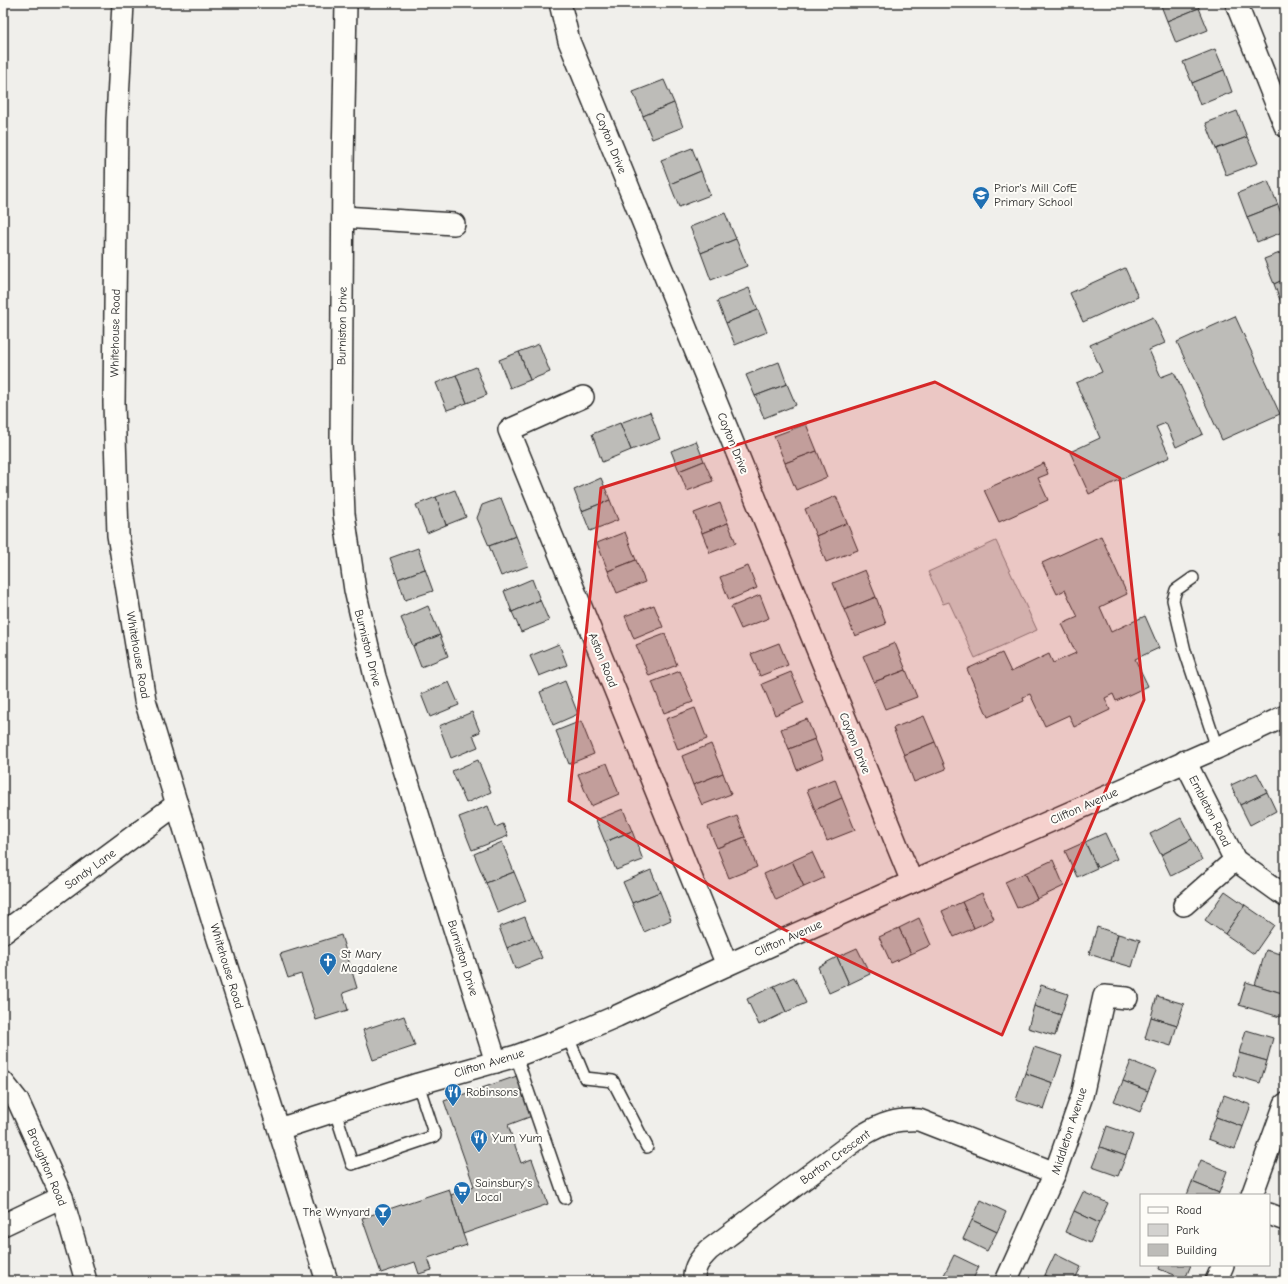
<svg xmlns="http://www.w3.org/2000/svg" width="1288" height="1284" viewBox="0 0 1288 1284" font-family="'Comic Neue',sans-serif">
<rect width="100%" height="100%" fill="#f0efeb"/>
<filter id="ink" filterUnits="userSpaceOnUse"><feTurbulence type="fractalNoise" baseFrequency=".025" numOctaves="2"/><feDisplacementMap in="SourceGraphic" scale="8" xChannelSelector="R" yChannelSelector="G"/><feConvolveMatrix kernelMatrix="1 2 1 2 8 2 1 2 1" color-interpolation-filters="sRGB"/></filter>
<g filter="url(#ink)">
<path fill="#d3d2cf" stroke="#7f7e7d" d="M996,541L1037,630L975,658L949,602L943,604L928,572Z"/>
<g fill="#bdbcb8" stroke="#2b2b2b">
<path d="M1160,3H1197L1199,8L1167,21Z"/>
<path d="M1199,8L1208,30L1176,43L1167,21Z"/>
<path d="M1215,49L1224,70L1192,83L1183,62Z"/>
<path d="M1224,70L1232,92L1200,105L1192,83Z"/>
<path d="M664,80L674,103L643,116L633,92Z"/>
<path d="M674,103L683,127L652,139L643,116Z"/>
<path d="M1237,111L1247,137L1216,149L1206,123Z"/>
<path d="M1247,137L1258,163L1226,175L1216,149Z"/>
<path d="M692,148L701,171L670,184L661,160Z"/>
<path d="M701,171L710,195L679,207L670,184Z"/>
<path d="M1268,181L1278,205L1247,217L1238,193Z"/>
<path d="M1278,205L1285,224V231L1257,242L1247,217Z"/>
<path d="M725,213L736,239L701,253L690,227Z"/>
<path d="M736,239L747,266L711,280L701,253Z"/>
<path d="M1285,251V279L1274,284L1264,259Z"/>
<path d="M1125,268L1138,297L1083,322L1070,293Z"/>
<path d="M1285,279V307L1283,308L1274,284Z"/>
<path d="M749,288L758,310L726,323L717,301Z"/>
<path d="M758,310L767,332L735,345L726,323Z"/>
<path d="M1235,316L1280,414L1222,440L1177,342Z"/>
<path d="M1153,317L1165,343L1149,350L1161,377L1174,372L1203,434L1176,447L1166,423L1156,427L1170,457L1089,494L1070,452L1100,438L1076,383L1102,372L1090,345Z"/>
<path d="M539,344L550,372L530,380L519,352Z"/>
<path d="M519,352L530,380L510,388L499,360Z"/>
<path d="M779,362L787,384L755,396L746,375Z"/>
<path d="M476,367L487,395L467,403L456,375Z"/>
<path d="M456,375L467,403L447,410L436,383Z"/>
<path d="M787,384L796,405L764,418L755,396Z"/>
<path d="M650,412L660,439L631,450L620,423Z"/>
<path d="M620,423L631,450L602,462L592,434Z"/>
<path d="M806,424L817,451L785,463L774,436Z"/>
<path d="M696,441L704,461L679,471L671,451Z"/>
<path d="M817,451L827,477L796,490L785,463Z"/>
<path d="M704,461L713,481L687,491L679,471Z"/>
<path d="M1044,463L1048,474L1038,478L1048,500L999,522L984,490Z"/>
<path d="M601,478L610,500L582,511L574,490Z"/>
<path d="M455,490L466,517L446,525L436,497Z"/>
<path d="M836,496L847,523L816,536L805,509Z"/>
<path d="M436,497L446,525L427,533L416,505Z"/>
<path d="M501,498L516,536L489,546L477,518L482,505Z"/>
<path d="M610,500L618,520L590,531L582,511Z"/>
<path d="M720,503L728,523L702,533L694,513Z"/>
<path d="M728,523L736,543L710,553L702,533Z"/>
<path d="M847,523L858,550L826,562L816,536Z"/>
<path d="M625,532L636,560L608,571L597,543Z"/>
<path d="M516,536L528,566L501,576L489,546Z"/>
<path d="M1101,536L1127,594L1100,607L1111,632L1145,616L1159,648L1135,659L1148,686L1116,701L1113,694L1105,698L1110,710L1074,727L1069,715L1045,726L1030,694L1023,697L1024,701L988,717L967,669L1002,653L1011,672L1049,654L1053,663L1076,653L1062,624L1078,617L1065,590L1057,594L1042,563Z"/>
<path d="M418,548L425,569L398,579L390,558Z"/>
<path d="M636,560L645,582L617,593L608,571Z"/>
<path d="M748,566L757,588L729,600L720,577Z"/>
<path d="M425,569L433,591L405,600L398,579Z"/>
<path d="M865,570L876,597L844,610L833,583Z"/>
<path d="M532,579L540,600L512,612L504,591Z"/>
<path d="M760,595L769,618L741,629L731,607Z"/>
<path d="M876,597L886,624L855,636L844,610Z"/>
<path d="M540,600L549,621L521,632L512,612Z"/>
<path d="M654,605L663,627L634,639L625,616Z"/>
<path d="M428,606L440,635L413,646L401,618Z"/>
<path d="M665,634L677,665L649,676L636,645Z"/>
<path d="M440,635L448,656L421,667L413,646Z"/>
<path d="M779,643L788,665L760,676L751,654Z"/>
<path d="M895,643L906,670L874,682L863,656Z"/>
<path d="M559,644L567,665L539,676L530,656Z"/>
<path d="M906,670L917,697L885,709L874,682Z"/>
<path d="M680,671L693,702L664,713L652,682Z"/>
<path d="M791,672L804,703L775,715L762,684Z"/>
<path d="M565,681L578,714L553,725L540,692Z"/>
<path d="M449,682L459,705L430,717L421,694Z"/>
<path d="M695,708L707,739L678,750L666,719Z"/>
<path d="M472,712L480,732L473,735L478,747L451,758L439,726Z"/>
<path d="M924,716L935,742L904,755L893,728Z"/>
<path d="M807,719L815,739L789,749L781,729Z"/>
<path d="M581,721L594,754L569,764L556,731Z"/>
<path d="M815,739L823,759L797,770L789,749Z"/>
<path d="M935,742L946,769L914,782L904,755Z"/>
<path d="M711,744L723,773L693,785L682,756Z"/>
<path d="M478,760L491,792L466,803L452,771Z"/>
<path d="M607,763L619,794L591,806L578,774Z"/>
<path d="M723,773L731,794L702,805L693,785Z"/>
<path d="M1257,773L1267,792L1240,805L1231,785Z"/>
<path d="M835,779L842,798L815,810L807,790Z"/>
<path d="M1267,792L1276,811L1250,825L1240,805Z"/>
<path d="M842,798L855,830L827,841L815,810Z"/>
<path d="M488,806L496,827L503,824L508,836L472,850L459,817Z"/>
<path d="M623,809L632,831L605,842L596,820Z"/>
<path d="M737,816L745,837L717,848L708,827Z"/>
<path d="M1181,818L1192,839L1161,855L1150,834Z"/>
<path d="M632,831L643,860L616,870L605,842Z"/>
<path d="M1105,833L1117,859L1097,868L1085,842Z"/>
<path d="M745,837L757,867L729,878L717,848Z"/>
<path d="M1192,839L1202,860L1171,876L1161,855Z"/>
<path d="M502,842L514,872L486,883L474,854Z"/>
<path d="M1085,842L1097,868L1077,877L1065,851Z"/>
<path d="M812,852L824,878L804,887L792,861Z"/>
<path d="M1053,860L1064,886L1037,899L1025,873Z"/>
<path d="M792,861L804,887L776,900L764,874Z"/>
<path d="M651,870L660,892L632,903L623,882Z"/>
<path d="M514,872L526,901L498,913L486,883Z"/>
<path d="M1025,873L1037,899L1017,908L1005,882Z"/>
<path d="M1225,891L1245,905L1225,934L1205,920Z"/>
<path d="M660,892L671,920L644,932L632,903Z"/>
<path d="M982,893L994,919L974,928L962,902Z"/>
<path d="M962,902L974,928L954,937L942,911Z"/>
<path d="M1245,905L1274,925L1254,954L1225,934Z"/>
<path d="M525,917L533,937L507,948L499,927Z"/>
<path d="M919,918L931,945L911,954L899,928Z"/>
<path d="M1097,927L1118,934L1111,961L1089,954Z"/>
<path d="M899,928L911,954L891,963L879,937Z"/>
<path d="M1118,934L1140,940L1132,967L1111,961Z"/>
<path d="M341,935L357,988L343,993L348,1010L316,1020L301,974L288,978L280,954Z"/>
<path d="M533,937L542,958L515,969L507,948Z"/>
<path d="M857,948L870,974L849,984L837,957Z"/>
<path d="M1266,950L1285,955V994L1255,985Z"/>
<path d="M837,957L849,984L829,993L818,967Z"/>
<path d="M794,977L806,1003L786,1012L774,986Z"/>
<path d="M1246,982L1285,994V999L1280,1017L1239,1005Z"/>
<path d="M1041,985L1068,994L1061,1015L1034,1006Z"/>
<path d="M774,986L786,1012L759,1025L747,999Z"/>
<path d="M1157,996L1184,1004L1177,1025L1151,1017Z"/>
<path d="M1034,1006L1061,1015L1055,1036L1028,1028Z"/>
<path d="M404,1016L415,1046L373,1060L363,1030Z"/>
<path d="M1151,1017L1177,1025L1171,1046L1145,1038Z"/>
<path d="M1246,1030L1273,1038L1267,1061L1239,1053Z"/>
<path d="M1034,1047L1062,1056L1053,1083L1025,1073Z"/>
<path d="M1239,1053L1267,1061L1260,1083L1233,1075Z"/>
<path d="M1131,1061L1156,1071L1148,1091L1123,1081Z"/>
<path d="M1025,1073L1053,1083L1044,1109L1016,1100Z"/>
<path d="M517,1076L532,1116L508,1125L521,1163L532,1159L548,1204L463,1234L451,1195L474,1186L444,1101Z"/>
<path d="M1123,1081L1148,1091L1140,1112L1114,1101Z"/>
<path d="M1224,1095L1251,1105L1243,1127L1216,1117Z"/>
<path d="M1216,1117L1243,1127L1235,1149L1208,1139Z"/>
<path d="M1107,1126L1133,1135L1126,1156L1100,1147Z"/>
<path d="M1100,1147L1126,1156L1118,1176L1092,1167Z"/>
<path d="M1201,1160L1227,1171L1219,1193L1192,1182Z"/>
<path d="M1192,1182L1219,1193L1218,1195H1187Z"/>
<path d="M449,1189L463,1234L467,1245L428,1258L432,1270L419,1274L415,1262L381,1273L362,1218Z"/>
<path d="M1083,1192L1108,1203L1099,1223L1074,1211Z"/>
<path d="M981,1200L1006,1212L997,1232L972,1220Z"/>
<path d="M1074,1211L1099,1223L1090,1243L1065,1232Z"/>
<path d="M972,1220L997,1232L987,1251L963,1239Z"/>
<path d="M1055,1254L1081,1267L1074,1281H1056L1045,1275Z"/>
<path d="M954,1255L979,1267L972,1281H956L944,1275Z"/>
<path d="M1160,1265H1191L1185,1279L1159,1269Z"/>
<path d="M944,1275L956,1281H942Z"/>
<path d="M1045,1275L1056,1281H1042Z"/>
</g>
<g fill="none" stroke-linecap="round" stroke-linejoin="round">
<defs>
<g id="service">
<path d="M1193,578L1176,590L1173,600L1185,651L1217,748"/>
<path d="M568,1037L585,1078L613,1081L647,1147"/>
<path d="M516,1056L565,1198"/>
<path d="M335,1111L352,1164L435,1136L418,1084"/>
</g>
<g id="minor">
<path d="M123,3L117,120L114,403L118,535L145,700L218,939L327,1281"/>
<path d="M346,3L343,164L341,443L344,514L355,590L375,677L496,1062"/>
<path d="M560,3L569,41L912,882"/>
<path d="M1236,3L1285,126"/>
<path d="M343,217L454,224"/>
<path d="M583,397L509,430L727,965"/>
<path d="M1185,761L1235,860L1285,896"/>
<path d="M1184,905L1235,860"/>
<path d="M3,933L177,804"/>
<path d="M3,1082L18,1101L62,1197L86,1281"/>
<path d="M279,1129L418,1084L516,1056L568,1037L617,1016L727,965L912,882L1217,748L1285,716"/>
<path d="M1252,1195L1285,1104"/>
<path d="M1269,1214L1285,1220"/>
<path d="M3,1225L62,1197"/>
<path d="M694,1281C693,1267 700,1259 709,1250L863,1135C883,1123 896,1119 919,1120L1055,1173"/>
<path d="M1006,1281L1055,1173L1082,1096L1104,996L1127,998"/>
<path d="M1216,1281L1223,1265"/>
</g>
</defs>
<use href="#service" stroke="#2b2b2b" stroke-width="14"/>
<use href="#minor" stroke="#2b2b2b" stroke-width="24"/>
<use href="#service" stroke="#fdfcf7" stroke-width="11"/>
<use href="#minor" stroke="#fdfcf7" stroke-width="21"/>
</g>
</g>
<path fill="#d62828" fill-opacity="0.2" stroke="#d62828" stroke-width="3" stroke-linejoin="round" d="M935,382L1120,478L1144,700L1002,1035L783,929L569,801L601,488Z"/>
<defs>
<symbol id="school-pin" viewBox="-11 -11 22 30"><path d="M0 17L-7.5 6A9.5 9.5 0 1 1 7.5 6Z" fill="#1f6fb2" stroke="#fdfcf7"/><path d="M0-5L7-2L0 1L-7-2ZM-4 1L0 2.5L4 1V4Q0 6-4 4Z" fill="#fff"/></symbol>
<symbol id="church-pin" viewBox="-11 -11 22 30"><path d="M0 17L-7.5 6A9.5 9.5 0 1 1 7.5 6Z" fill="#1f6fb2" stroke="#fdfcf7"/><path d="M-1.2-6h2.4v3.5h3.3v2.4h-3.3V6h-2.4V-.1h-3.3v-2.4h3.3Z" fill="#fff"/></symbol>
<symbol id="restaurant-pin" viewBox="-11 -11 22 30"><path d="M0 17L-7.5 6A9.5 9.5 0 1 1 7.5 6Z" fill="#1f6fb2" stroke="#fdfcf7"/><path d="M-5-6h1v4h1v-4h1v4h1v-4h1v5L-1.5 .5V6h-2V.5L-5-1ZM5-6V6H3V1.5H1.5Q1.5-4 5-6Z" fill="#fff"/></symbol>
<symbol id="supermarket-pin" viewBox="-11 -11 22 30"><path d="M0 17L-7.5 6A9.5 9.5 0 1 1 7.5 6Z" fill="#1f6fb2" stroke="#fdfcf7"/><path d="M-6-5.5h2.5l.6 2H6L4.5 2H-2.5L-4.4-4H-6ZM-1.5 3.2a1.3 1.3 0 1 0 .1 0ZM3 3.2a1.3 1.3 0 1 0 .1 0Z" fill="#fff"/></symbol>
<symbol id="bar-pin" viewBox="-11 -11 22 30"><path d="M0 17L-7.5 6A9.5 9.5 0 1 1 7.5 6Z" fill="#1f6fb2" stroke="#fdfcf7"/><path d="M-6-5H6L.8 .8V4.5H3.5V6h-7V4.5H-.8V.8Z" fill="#fff"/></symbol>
</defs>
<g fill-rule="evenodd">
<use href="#school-pin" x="971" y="185" width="20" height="27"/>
<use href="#church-pin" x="318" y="951" width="20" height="27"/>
<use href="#restaurant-pin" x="443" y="1082" width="20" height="27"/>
<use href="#restaurant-pin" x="469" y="1128" width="20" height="27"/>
<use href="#supermarket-pin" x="452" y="1180" width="20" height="27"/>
<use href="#bar-pin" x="373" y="1202" width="20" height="27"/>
</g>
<g text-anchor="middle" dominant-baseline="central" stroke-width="4" stroke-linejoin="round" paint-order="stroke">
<g font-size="12" fill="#2b2b2b" stroke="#fdfcf7">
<text transform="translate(611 143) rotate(68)">Cayton Drive</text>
<text transform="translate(342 326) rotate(-89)">Burniston Drive</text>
<text transform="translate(115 333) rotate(-89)">Whitehouse Road</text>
<text transform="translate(733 443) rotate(68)">Cayton Drive</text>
<text transform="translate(368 648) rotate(76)">Burniston Drive</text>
<text transform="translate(138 655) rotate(80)">Whitehouse Road</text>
<text transform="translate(603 660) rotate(68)">Aston Road</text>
<text transform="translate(855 743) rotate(68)">Cayton Drive</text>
<text transform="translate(1084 806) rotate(-24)">Clifton Avenue</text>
<text transform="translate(1210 811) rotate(63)">Embleton Road</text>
<text transform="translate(90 869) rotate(-36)">Sandy Lane</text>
<text transform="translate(788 938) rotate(-24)">Clifton Avenue</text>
<text transform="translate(463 958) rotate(73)">Burniston Drive</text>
<text transform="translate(227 966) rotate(73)">Whitehouse Road</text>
<text transform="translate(489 1063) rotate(-17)">Clifton Avenue</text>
<text transform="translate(1069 1131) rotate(-72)">Middleton Avenue</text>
<text transform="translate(835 1157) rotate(-36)">Barton Crescent</text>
<text transform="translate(47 1167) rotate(67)">Broughton Road</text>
</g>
<g font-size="12" fill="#2b2b2b" stroke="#fdfcf7" text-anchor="start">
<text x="994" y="188">Prior's Mill CofE<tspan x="994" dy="14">Primary School</tspan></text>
<text x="341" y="954">St Mary<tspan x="341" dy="14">Magdalene</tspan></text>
<text x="466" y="1092">Robinsons</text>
<text x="492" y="1138">Yum Yum</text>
<text x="475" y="1183">Sainsbury's<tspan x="475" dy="14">Local</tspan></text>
<text x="370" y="1212" text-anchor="end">The Wynyard</text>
</g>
</g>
<rect width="1288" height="1284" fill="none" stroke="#fdfcf7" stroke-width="16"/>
<rect x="8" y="8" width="1272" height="1268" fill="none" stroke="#2b2b2b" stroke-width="1.5" filter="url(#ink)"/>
<rect x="1140" y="1194" width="130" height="72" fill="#fdfcf7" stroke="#a9a8a5"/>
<rect x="1148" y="1207" width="20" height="6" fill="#fdfcf7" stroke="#a9a8a5"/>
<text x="1176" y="1214" font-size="12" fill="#2b2b2b">Road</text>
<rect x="1148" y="1224" width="20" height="12" fill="#d3d2cf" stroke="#a9a8a5"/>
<text x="1176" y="1234" font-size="12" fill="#2b2b2b">Park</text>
<rect x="1148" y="1244" width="20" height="12" fill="#bdbcb8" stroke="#a9a8a5"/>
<text x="1176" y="1254" font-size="12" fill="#2b2b2b">Building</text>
</svg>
